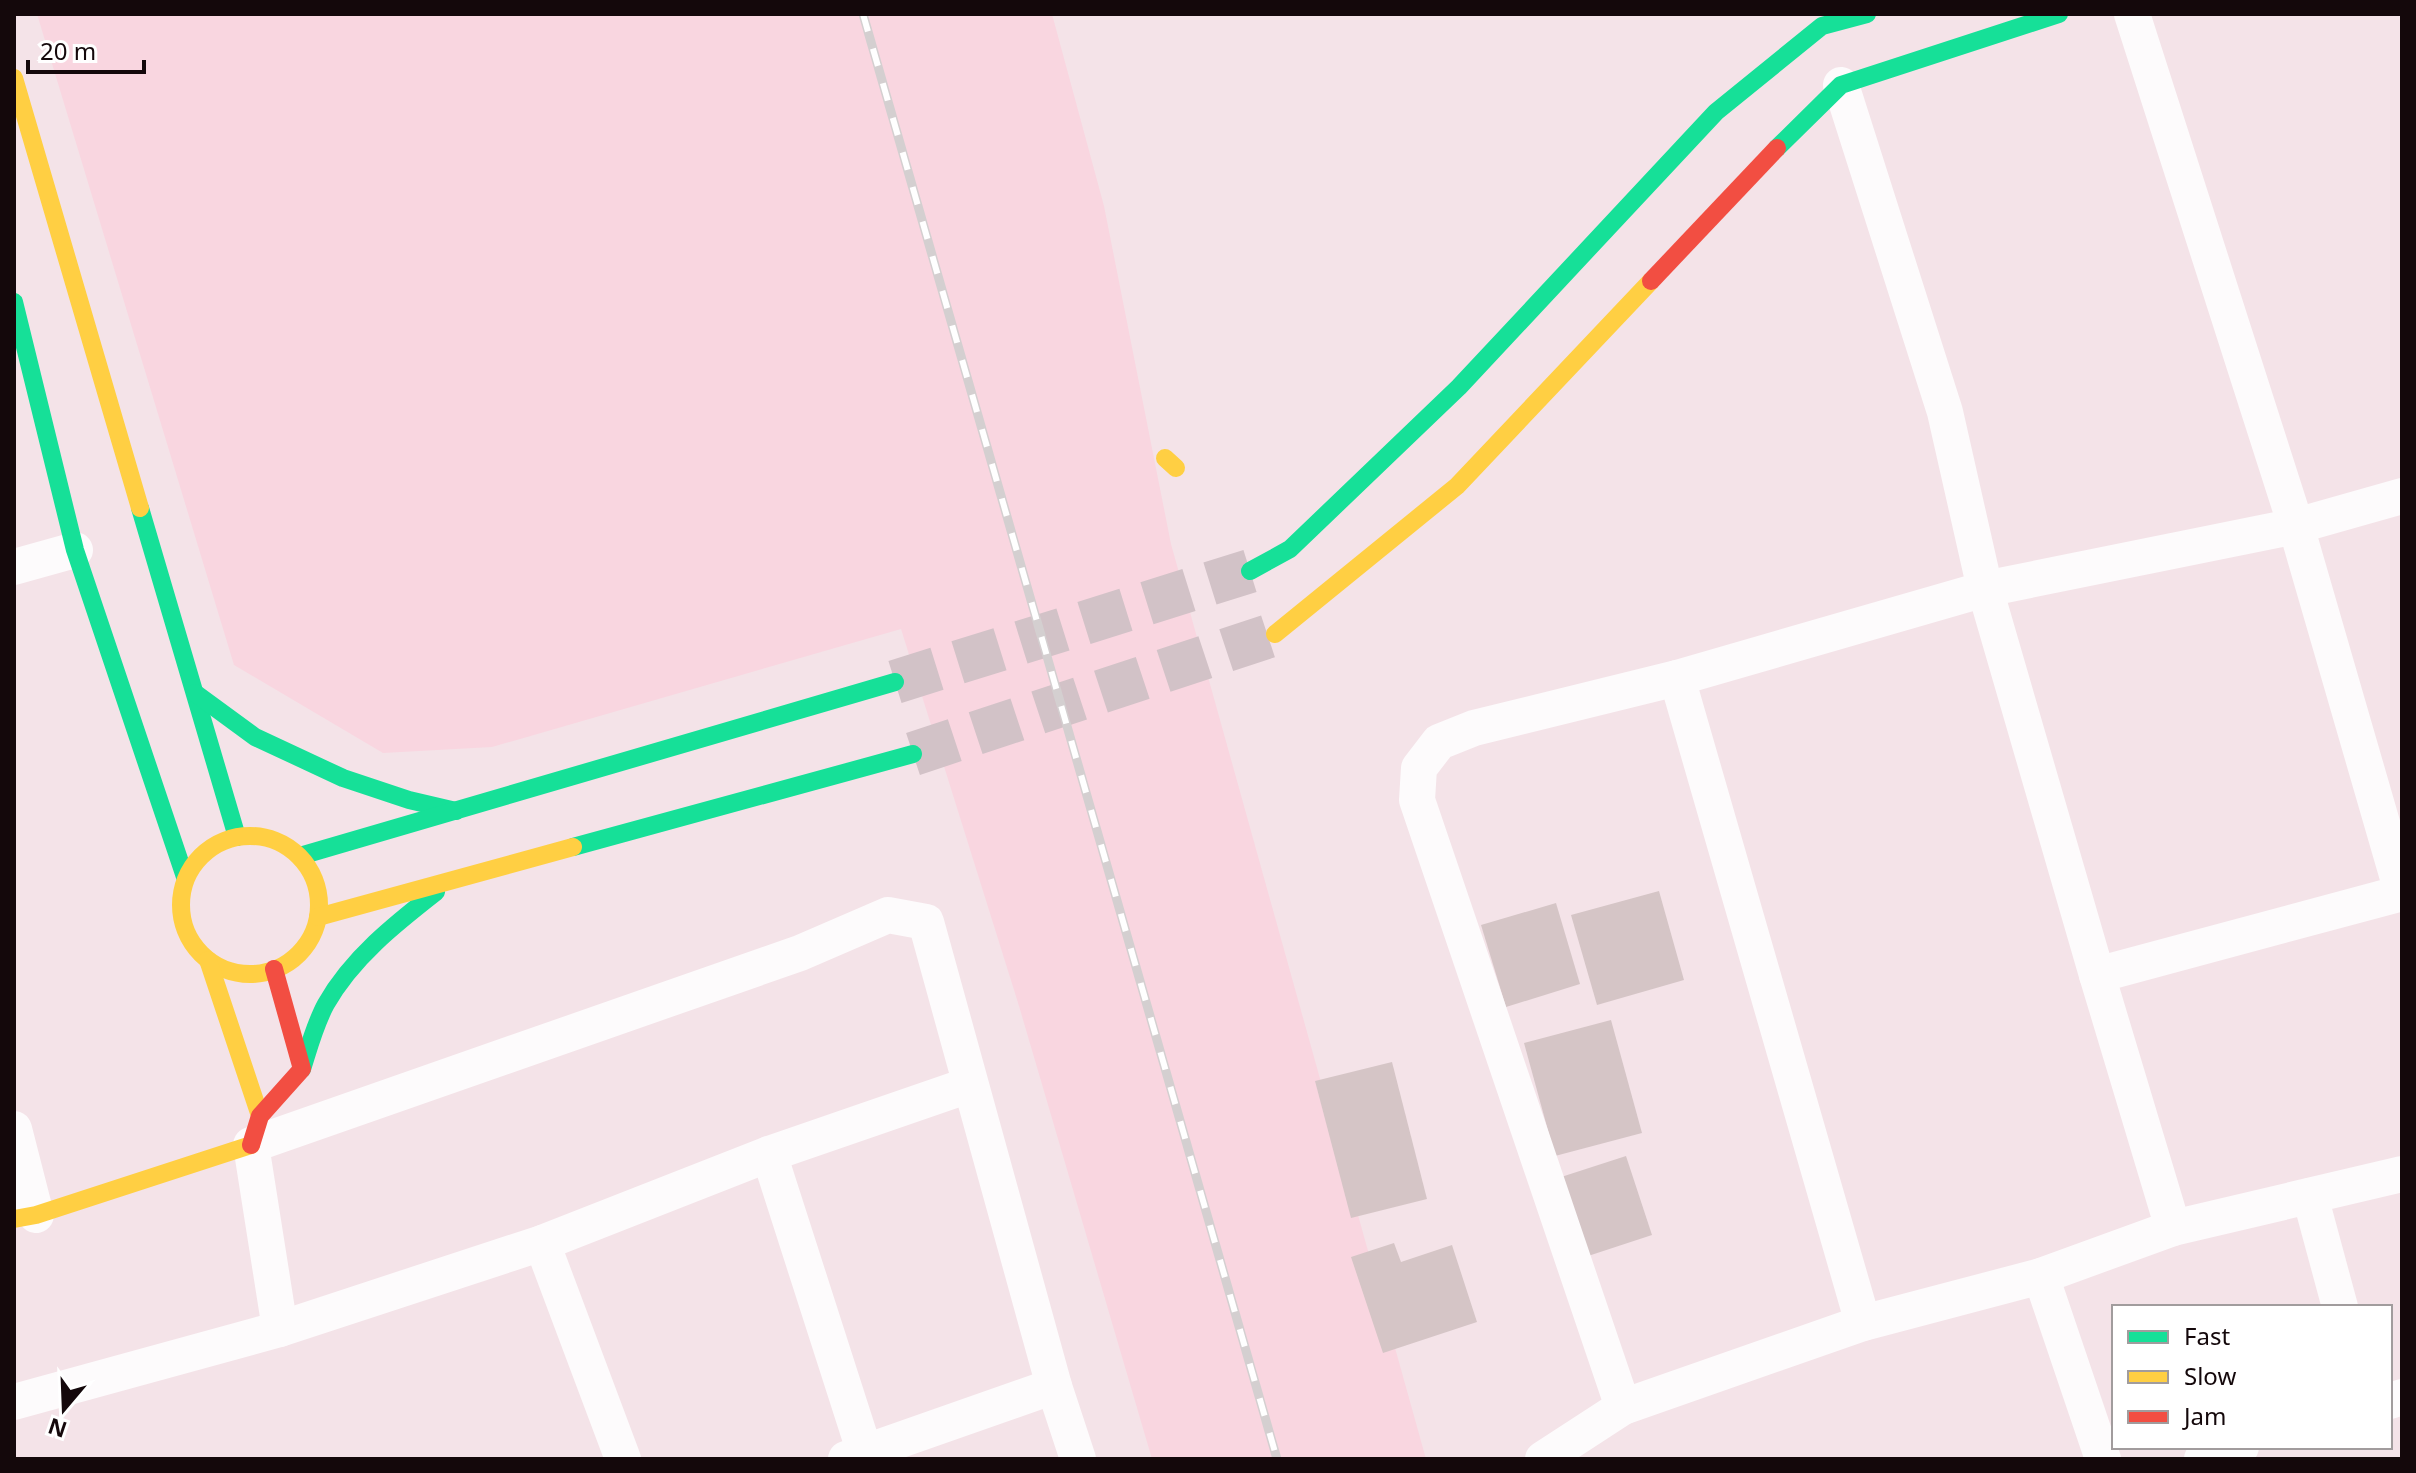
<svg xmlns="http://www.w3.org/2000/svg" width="2416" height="1473" viewBox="0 0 2416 1473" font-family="'Noto Sans',sans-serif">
<rect width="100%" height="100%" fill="#f4e3e8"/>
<path fill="#f9d6e0" d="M37,14H1052L1104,206L1171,544L1426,1459H1152L1019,1006L901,629L492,747L383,753L234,665Z"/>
<g fill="#d5c5c6">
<path d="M1659,891L1684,980L1597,1005L1571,915Z"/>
<path d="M1556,903L1580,984L1506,1007L1481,925Z"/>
<path d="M1611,1020L1642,1133L1555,1156L1524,1043Z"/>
<path d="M1392,1062L1427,1199L1351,1218L1315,1081Z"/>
<path d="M1626,1156L1652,1235L1582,1258L1555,1179Z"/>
<path d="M1394,1243L1401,1262L1452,1245L1477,1322L1383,1353L1351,1257Z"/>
</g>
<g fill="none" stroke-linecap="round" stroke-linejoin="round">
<g stroke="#d2c2c7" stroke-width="44" stroke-dasharray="44 22" stroke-linecap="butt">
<path d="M895,682L1250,571"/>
<path d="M913,754L1275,634"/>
</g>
<g stroke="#fdfbfc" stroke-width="36">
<path d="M2132,14L2296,526L2402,892"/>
<path d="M14,567L75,550"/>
<path d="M1677,678L1863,1323"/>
<path d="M2097,975L2402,893"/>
<path d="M14,1129L36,1215"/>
<path d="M769,1154L865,1453"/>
<path d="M2310,1196L2340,1307"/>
<path d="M2173,1228L2402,1174"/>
<path d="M542,1243L623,1459"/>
<path d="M2041,1276L2103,1459"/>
<path d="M280,1329L251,1145L800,953L888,915L926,922L1054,1386L1078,1459"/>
<path d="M2390,1401L2402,1397"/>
<path d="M14,1402L280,1329L542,1243L769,1154L969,1085"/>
<path d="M1623,1407L1417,800L1419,768L1439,742L1474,728L1677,678L1985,589L2296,526L2402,496"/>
<path d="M846,1459L1054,1386"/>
<path d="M1543,1459L1623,1407L1863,1323L2041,1276L2173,1228L2097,975L1985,589L1945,412L1841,85"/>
<path d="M2202,1459L2241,1447"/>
</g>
<g stroke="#16e098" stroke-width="18">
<path d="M1777,148L1841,85L2059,14"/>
<path d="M14,302L75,550L185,877"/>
<path d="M140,508L237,837"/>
<path d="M1250,571L1290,549L1459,387L1716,112L1822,26L1867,14"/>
<path d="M195,693L255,737L343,778L409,800L456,811"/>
<path d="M573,847L913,754"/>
<path d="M300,856L895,682"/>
<path d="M302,1069C309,1047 315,1024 326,1004C352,958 395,924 436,892"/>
</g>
<g stroke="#ffcf43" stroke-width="18">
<path d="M14,78L140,508"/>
<path d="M1165,458L1176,468"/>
<path d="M1275,634L1457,486L1651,281"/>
<circle cx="250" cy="905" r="69"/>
<path d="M318,917L573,847"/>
<path d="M208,960L260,1116"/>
<path d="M14,1219L36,1215L251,1145"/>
</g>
<g stroke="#f24e42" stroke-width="18">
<path d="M1651,281L1777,148"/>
<path d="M251,1145L260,1116L302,1069L274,969"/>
</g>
<defs>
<path id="rail" d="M863,14L1277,1459"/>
</defs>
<use href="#rail" stroke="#d4cfd0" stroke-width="9"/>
<use href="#rail" stroke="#fff" stroke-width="6" stroke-dasharray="18" stroke-linecap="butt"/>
</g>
<rect width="2416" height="1473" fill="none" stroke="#14080b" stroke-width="32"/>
<rect x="2112" y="1305" width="280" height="144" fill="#ffffff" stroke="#a19c9d" stroke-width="2"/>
<rect x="2128" y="1331" width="40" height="12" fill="#16e098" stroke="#a19c9d" stroke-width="2"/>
<text x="2184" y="1345" font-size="24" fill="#14080b">Fast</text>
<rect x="2128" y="1371" width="40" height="12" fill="#ffcf43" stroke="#a19c9d" stroke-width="2"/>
<text x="2184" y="1385" font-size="24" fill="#14080b">Slow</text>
<rect x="2128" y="1411" width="40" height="12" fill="#f24e42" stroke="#a19c9d" stroke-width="2"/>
<text x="2184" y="1425" font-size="24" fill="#14080b">Jam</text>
<g transform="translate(64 1409) rotate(199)" stroke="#ffffff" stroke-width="6" paint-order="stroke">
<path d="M0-6L14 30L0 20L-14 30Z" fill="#14080b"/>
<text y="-12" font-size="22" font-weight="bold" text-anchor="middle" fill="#14080b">N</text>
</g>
<path d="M28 60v12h116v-12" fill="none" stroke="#14080b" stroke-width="4"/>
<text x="40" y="60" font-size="24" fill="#14080b" stroke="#ffffff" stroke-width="6" paint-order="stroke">20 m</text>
</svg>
